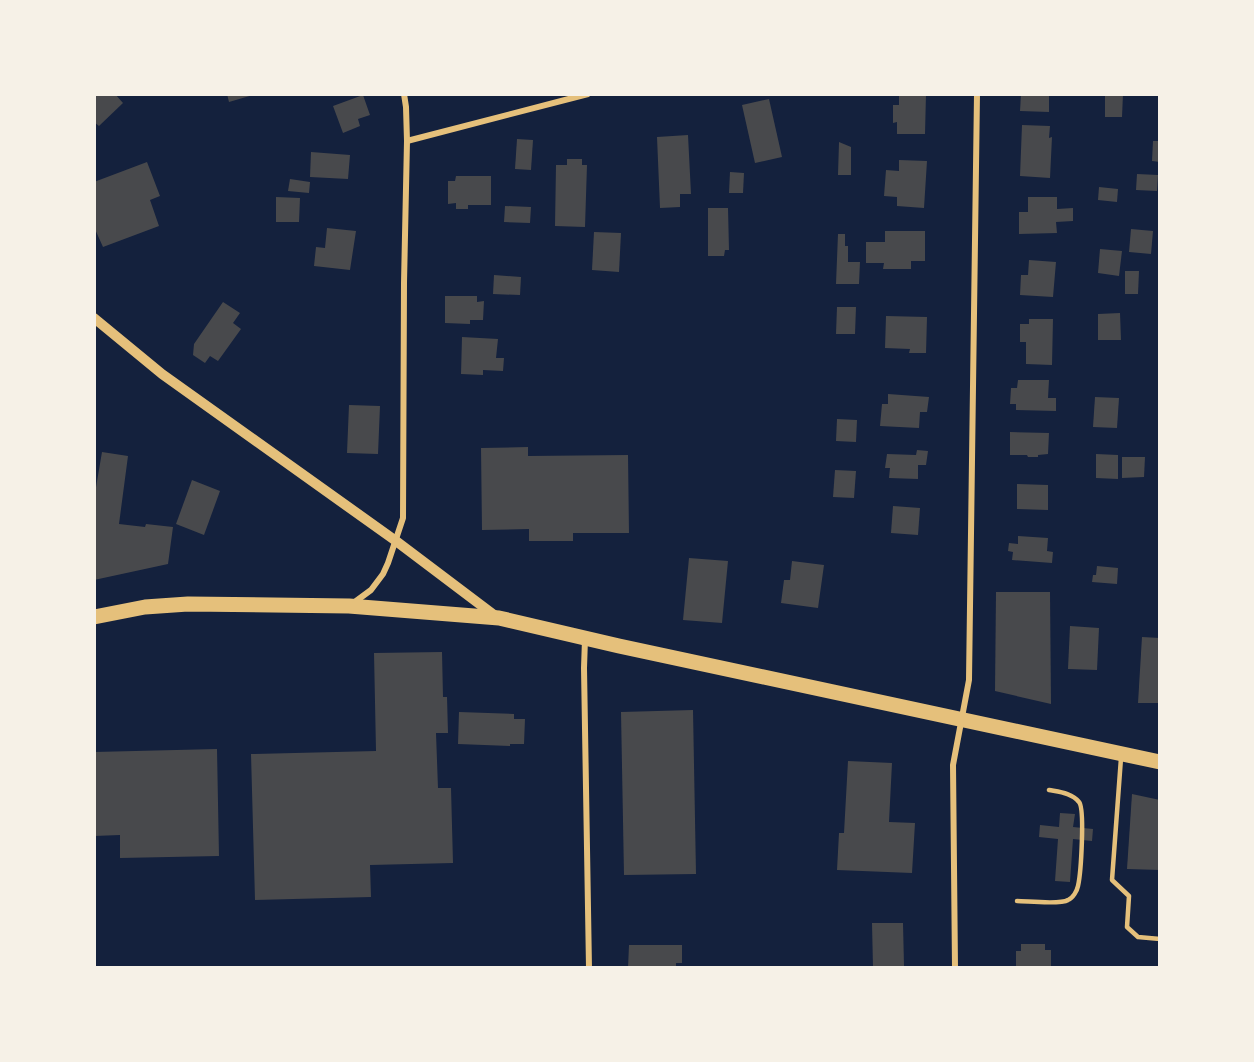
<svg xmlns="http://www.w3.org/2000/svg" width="1254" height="1062" viewBox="0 0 1254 1062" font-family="Rubik,sans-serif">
<rect width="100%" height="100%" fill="#14213d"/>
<g fill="#48494c">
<path d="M94,94H115L123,103L99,126L94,122Z"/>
<path d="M227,94H253V95L229,102Z"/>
<path d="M899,94H926L925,134H897V122L893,123V105H899Z"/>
<path d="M1021,94H1049V112L1020,111Z"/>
<path d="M1105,94H1123L1122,117H1105Z"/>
<path d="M363,95L370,115L358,119L360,126L343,133L333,106Z"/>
<path d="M769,99L782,157L755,163L742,105Z"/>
<path d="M1022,125L1050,126L1049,138L1052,137L1050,178L1020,176Z"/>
<path d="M688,135L691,194H680V207L660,208L657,137Z"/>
<path d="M517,139L533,140L531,170L515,169Z"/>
<path d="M1153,141H1160V162L1152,161Z"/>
<path d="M839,142L851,147V175H838Z"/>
<path d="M311,152L350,155L348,179L310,177Z"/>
<path d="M567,159H582V165H587L585,227L555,226L556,165H567Z"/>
<path d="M899,160L927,161L924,208L897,206V197L884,196L886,170L899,171Z"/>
<path d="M147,162L160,196L150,200L159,226L103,247L94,227V182Z"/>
<path d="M730,172L744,173L743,193H729Z"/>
<path d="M1137,174L1158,175L1157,191L1136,190Z"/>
<path d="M456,176H491V205H468V209H456V203L448,204V181H455Z"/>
<path d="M290,179L310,182L309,193L288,191Z"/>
<path d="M1099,187L1118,189L1117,202L1098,200Z"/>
<path d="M276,197L300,198L299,222H276Z"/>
<path d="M1028,197H1057V209L1073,208V221L1056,222L1057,233L1019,234V212H1028Z"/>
<path d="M505,206L531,207L530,223L504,222Z"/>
<path d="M708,208H728L729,250H725L724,256H708Z"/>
<path d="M327,228L356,231L350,270L314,266L316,247L325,248Z"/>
<path d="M1131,229L1153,231L1151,254L1129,252Z"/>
<path d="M885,231H925V261H911V269H883L884,263H866V242H885Z"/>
<path d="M594,232L621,233L619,272L592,270Z"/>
<path d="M838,234H845V246H848V262H860L859,284H836Z"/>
<path d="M1100,249L1122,251L1119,276L1098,273Z"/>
<path d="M1029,260L1056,262L1053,297L1020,295L1021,275H1028Z"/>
<path d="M1125,271H1139L1138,294H1125Z"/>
<path d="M494,275L521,277L520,295L493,294Z"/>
<path d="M445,296H477V302L484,301L483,320H470V324L445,323Z"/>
<path d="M223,302L240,313L233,323L241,329L218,361L210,356L205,363L193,355L194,344Z"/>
<path d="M837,307H856L855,334H836Z"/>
<path d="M1120,313L1121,340H1098V314Z"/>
<path d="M886,316L927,317L926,353H909L910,349L885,348Z"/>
<path d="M1029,319H1053L1052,365L1026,364V342H1020V324H1029Z"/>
<path d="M462,337L498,339L496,358H504L503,371L483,370V375L461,374Z"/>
<path d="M1018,380H1049L1048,398H1056V411L1016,410V404H1010L1011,388H1017Z"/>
<path d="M888,394L929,397L927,412H920L919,428L880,426L882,404H888Z"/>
<path d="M1095,397L1119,398L1117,428L1093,427Z"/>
<path d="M349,405L380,406L378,454L347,453Z"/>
<path d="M837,419L857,420L856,442L836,441Z"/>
<path d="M1010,432L1049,433L1048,454L1038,455V457H1028L1027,455H1010Z"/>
<path d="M528,447V456L628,455L629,533H573V541H529V529L482,530L481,448Z"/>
<path d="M917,450L928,451L926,465H918V479L889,478L890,468H885L887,454L916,455Z"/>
<path d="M102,452L128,456L119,524L145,527L146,524L173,527L168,564L94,580V499Z"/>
<path d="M1096,454L1118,455V479L1096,478Z"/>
<path d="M1122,457H1145L1144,477L1122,478Z"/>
<path d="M835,470L856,471L854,498L833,497Z"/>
<path d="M192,480L220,491L204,535L176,524Z"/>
<path d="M1017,484L1048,485V510L1017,509Z"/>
<path d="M893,506L920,508L918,535L891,533Z"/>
<path d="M1018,536L1048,538L1047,551L1053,552L1052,563L1012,560L1013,552L1008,551L1009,543L1018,544Z"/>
<path d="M689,558L728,561L722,623L683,620Z"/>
<path d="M792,561L824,565L818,608L781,603L784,580H790Z"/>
<path d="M1097,566L1118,568L1117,584L1092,582L1093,575H1096Z"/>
<path d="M996,592H1050L1051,704L995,691Z"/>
<path d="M1070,626L1099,628L1097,670L1068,669Z"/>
<path d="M1142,637L1160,638V703H1138Z"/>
<path d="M442,652L443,697H447L448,733H436L438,788H451L453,863L370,865L371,897L255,900L251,754L376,751L374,653Z"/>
<path d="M693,710L696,874L624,875L621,712Z"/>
<path d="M459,712L514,714V719H525L524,744H510V746L458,744Z"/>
<path d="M217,749L219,856L120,858V835L94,836V752Z"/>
<path d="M848,761L892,763L889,822L915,823L912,873L837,870L839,833H844Z"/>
<path d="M1132,794L1160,800V870L1127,869Z"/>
<path d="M1060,813L1075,814L1073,827L1093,829L1092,841L1073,839L1070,882L1055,881L1058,839L1039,837L1040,825L1059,827Z"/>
<path d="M872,923H903L904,966L873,968Z"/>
<path d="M1021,944H1045V950H1051V968H1016V951H1021Z"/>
<path d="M629,945H682V963H676V968H628Z"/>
</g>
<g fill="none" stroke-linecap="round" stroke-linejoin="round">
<g stroke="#e5c07b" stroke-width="4.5">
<path d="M1121,758L1112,880L1129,896L1127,927L1138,937L1160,939"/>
<path d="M1017,901C1027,901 1060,905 1068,900C1073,898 1077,891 1078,886C1081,873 1085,809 1079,802C1072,793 1059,792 1049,790"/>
</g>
<g stroke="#e5c07b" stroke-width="6">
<path d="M407,141L588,94"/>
<path d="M352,604L371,590L383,574L388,563L403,518L404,283L407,141L406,107L404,94"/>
<path d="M585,639L584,668L589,968"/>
<path d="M955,968L953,765L969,680L977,94"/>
</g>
<path stroke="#e5c07b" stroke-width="10" d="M94,318L162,374L396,541L498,618"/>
<path stroke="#e5c07b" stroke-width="15" d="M94,617L145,607L188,604L349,606L499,618L619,646L1160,762"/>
</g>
<rect width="1254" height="1062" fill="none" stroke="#f6f1e7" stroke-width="192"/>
</svg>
